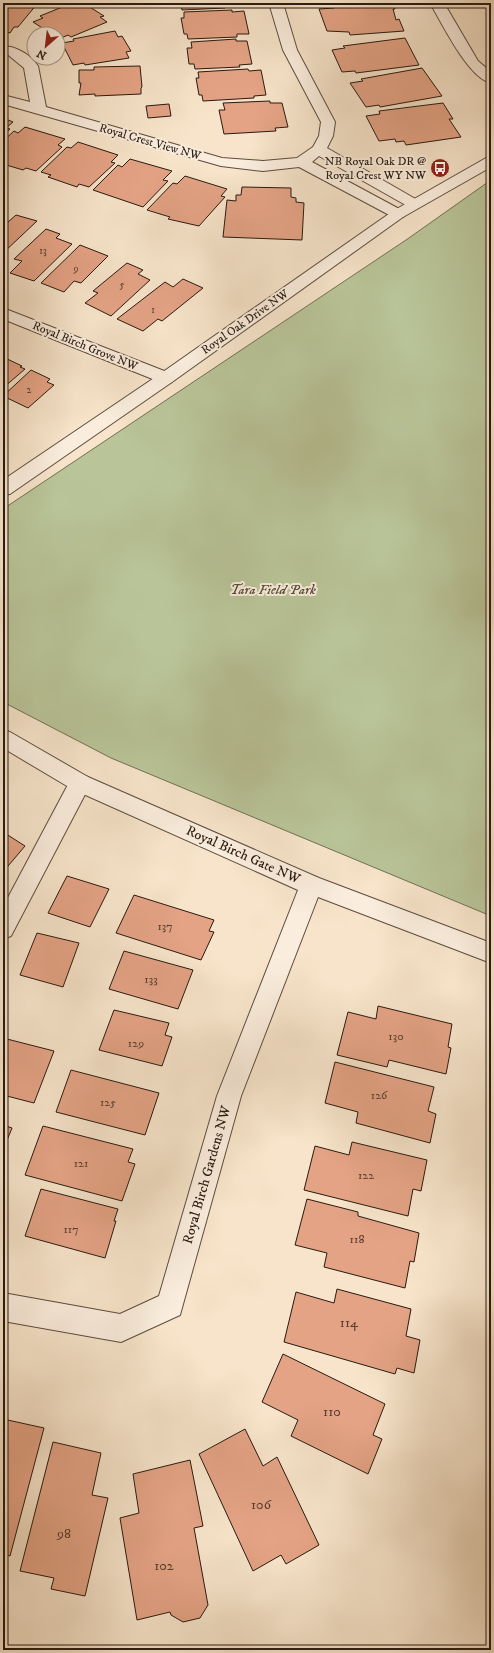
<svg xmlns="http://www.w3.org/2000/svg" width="494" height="1653" viewBox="0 0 494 1653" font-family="'IM FELL DW Pica',serif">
<rect width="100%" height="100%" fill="#f7e4ca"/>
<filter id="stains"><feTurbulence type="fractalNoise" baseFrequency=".005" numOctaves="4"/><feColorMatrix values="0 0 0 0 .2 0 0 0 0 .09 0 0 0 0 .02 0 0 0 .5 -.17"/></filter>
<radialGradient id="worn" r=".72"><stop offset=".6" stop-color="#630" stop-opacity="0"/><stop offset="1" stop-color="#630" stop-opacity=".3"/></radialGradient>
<path fill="#b9c599" stroke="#707055" d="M491,180V916L111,758L3,702V509L406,240Z"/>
<g fill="#e4a385" stroke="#281a11">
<path d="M3,3H32L37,4L18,27H14L10,33L3,31Z"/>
<path d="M72,3H78L82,6L85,4L104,16L100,17L107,22L71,37L68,35L59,39L58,34L47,31L33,22L43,18L40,16Z"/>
<path d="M176,3H235L236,5L225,6V8L182,10L181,5H177Z"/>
<path d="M339,3H393L395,9H393L396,20L399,19L404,31L350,35L349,32L327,31L319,9L334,8L333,6L340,5Z"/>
<path d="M232,10V12L244,11L249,34H237V37L188,39L187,34H184L181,18H184V12Z"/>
<path d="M115,31L118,37L122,36L131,51L126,52L129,58L85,65L84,63L73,65L62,43L74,41L73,39Z"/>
<path d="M405,38L419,65L356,73L355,71L342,72L332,50L345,48L343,46Z"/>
<path d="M236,39V41H247L252,64L239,65L240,67L195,69L194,64H189L187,48H192L191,42Z"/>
<path d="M140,66L142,87L141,88V94L95,96V94L79,95L81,83H79V70H94V67Z"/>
<path d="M422,68L442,96L380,107L379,105L366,107L350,83L363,81L361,79Z"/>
<path d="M248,69L249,71L261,70L266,95L254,96V98L203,101L202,95H199L196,78H199L198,72Z"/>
<path d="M270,101V103H282L288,127L275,128L276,131L224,134L219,110H225L223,103Z"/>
<path d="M443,103L453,119H449L461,137L406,145L404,141L396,142L395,139L379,141L366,116L380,114L379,111Z"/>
<path d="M169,104L171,116L148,118L146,106Z"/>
<path d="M3,118L13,122L6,128L10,129L3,136Z"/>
<path d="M25,127L65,139L58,145L62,147L36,171L26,168L23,170L3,164V141L14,131L18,133Z"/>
<path d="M78,142L118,155L111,162L115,163L89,187L79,184L77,187L48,177L51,175L41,172L67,147L71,148Z"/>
<path d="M130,159L172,171L163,180L168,181L143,207L93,190L118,165L122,167Z"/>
<path d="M185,176L227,189L221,196L225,197L199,226L168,219L170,217L147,210L173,183L177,184Z"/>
<path d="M242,187L291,188V197L296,198V202L304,203L302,240L223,237L227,200L236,201V195H241Z"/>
<path d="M16,215L37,221L3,253V221L8,222Z"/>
<path d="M46,229L60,234L56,238L72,244L34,281L10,273L22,261L14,259Z"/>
<path d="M80,245L108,256L81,283L74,281L64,292L41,283Z"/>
<path d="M127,263L143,270L138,274L150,280L111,316L85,303L98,293L93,291Z"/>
<path d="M183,279L203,288L162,321L158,319L143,331L117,319L165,282L173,287Z"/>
<path d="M3,357L22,366L20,367L25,369L3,388Z"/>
<path d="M31,370L50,379L47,382L54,385L28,408L3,396Z"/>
<path d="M3,832L25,846L3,872Z"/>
<path d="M67,876L109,889L90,927L48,913Z"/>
<path d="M134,895L214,920L209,931L214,932L201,960L116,933Z"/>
<path d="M37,933L79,943L63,987L20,975Z"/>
<path d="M124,951L193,970L178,1009L109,989Z"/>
<path d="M378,1006L452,1024L448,1047L451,1048L446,1074L389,1060L387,1067L337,1055L348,1012L376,1019Z"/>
<path d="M114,1010L169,1023L165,1035L172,1037L162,1066L99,1050Z"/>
<path d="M3,1038L54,1051L34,1103L3,1095Z"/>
<path d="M335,1062L434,1087L428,1111L436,1114L430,1143L356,1123L358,1112L325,1103Z"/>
<path d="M71,1070L159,1093L145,1135L56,1112Z"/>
<path d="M3,1125L12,1128L3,1150Z"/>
<path d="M43,1126L133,1149L128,1162L135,1164L122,1201L25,1175Z"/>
<path d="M352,1142L427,1160L421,1191L413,1189L408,1216L304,1190L315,1146L349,1155Z"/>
<path d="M41,1189L118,1209L114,1221H116L105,1258L25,1236Z"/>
<path d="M307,1199L358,1212V1216L419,1233L414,1262L410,1261L405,1288L324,1267L327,1253L295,1245Z"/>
<path d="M337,1289L411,1309L406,1336L420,1340L414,1373L397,1368L395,1374L284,1342L296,1292L334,1303Z"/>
<path d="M283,1354L385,1404L373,1435L382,1439L368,1474L291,1436L298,1420L262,1402Z"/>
<path d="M3,1419L44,1428L10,1556L3,1554Z"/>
<path d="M245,1429L263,1466L277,1457L319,1545L286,1564L281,1555L253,1571L199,1454Z"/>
<path d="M53,1442L101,1453L92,1495L108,1498L85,1596L51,1589L54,1578L20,1571Z"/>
<path d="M190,1460L203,1526L194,1528L208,1605L200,1618L183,1622L171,1615L170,1612L137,1620L120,1518L139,1513L133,1474Z"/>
</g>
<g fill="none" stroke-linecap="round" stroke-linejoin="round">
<defs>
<path id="service" d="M80,774L88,777L91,783L11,936L3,939V907L72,777Z"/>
<g id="minor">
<path d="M269,3H283L297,50L335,122L333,136L327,148L419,201L422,204L419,207H409L319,156L312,162L403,211L406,214L403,217H393L299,167L263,171L221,166L3,104V95L30,102L24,68L7,54H3V46C16,46 31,55 38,66L46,107L222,158L263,161L297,158L313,147L319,136L321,122L283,50Z"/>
<path d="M430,3H444L478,61L491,72V83C468,78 442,23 430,3Z"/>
<path d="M3,308L172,374L175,378L172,382L166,384L160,382L3,319Z"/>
<path d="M3,730L10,732L88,777L319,878L491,943V963L318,897L241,1096L180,1315L121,1342L3,1321V1293L120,1314L159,1296L217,1096L298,890L72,789L3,748Z"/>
</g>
<path id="tertiary" d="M491,157V167L403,217L172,382L10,494L3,495V480L160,374L393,211L486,158Z"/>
</defs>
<use href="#service" stroke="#5c4c3f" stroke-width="2"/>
<use href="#minor" stroke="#5c4c3f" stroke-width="2"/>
<use href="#tertiary" stroke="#5c4c3f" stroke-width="2"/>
<use href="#service" fill="#faeddd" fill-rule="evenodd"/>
<use href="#minor" fill="#faeddd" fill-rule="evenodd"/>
<use href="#tertiary" fill="#faeddd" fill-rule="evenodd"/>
</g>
<defs>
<symbol id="bus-disc" viewBox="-11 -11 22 22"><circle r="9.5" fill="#8f2418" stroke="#faeddd"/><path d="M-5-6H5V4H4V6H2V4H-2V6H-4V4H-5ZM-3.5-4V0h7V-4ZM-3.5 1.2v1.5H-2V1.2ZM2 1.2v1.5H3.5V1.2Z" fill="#fff"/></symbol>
</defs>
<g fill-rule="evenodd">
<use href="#bus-disc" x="429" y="157" width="22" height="22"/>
</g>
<g text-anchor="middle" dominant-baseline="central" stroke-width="4" stroke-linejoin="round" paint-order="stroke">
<g font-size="10" fill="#573c2e">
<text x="43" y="251">13</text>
<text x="76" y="269">9</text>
<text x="122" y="285">5</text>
<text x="153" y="310">1</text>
<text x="29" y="390">2</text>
</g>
<g font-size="12" fill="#281a11" stroke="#faeddd">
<text transform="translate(150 142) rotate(16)">Royal Crest View NW</text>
<text transform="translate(245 322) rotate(-35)">Royal Oak Drive NW</text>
<text transform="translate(85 346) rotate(22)">Royal Birch Grove NW</text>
</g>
<g font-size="12" fill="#281a11" stroke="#faeddd" text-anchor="end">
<text x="426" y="161">NB Royal Oak DR @<tspan x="426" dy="14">Royal Crest WY NW</tspan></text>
</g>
<g font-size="12" fill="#573c2e">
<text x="165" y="926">137</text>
<text x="151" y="979">133</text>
<text x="396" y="1036">130</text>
<text x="136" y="1043">129</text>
<text x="379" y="1095">126</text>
<text x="108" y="1102">125</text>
<text x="81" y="1163">121</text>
<text x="366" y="1175">122</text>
<text x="71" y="1229">117</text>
<text x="357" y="1239">118</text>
</g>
<g font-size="14" font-style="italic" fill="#544d3a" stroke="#faeddd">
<text x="273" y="590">Tara Field Park</text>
</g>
<g font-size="14" fill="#281a11" stroke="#faeddd">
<text transform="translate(243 855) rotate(24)">Royal Birch Gate NW</text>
<text transform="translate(207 1175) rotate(-74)">Royal Birch Gardens NW</text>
</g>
<g font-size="14" fill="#573c2e">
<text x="349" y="1323">114</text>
<text x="332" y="1412">110</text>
<text x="261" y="1505">106</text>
<text x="64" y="1534">98</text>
<text x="164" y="1566">102</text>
</g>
</g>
<rect width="494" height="1653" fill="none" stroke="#f7e4ca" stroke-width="16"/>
<rect x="4" y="4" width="486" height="1645" fill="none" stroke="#281a11" stroke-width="2"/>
<rect x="8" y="8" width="478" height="1637" fill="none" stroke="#281a11"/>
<g transform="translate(46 46) rotate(208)"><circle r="19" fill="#faeddd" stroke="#a6998b"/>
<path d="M0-3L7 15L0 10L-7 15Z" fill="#8f2418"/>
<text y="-6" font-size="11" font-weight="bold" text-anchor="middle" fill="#281a11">N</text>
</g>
<rect width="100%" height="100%" filter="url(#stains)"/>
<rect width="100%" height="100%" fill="url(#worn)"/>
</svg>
